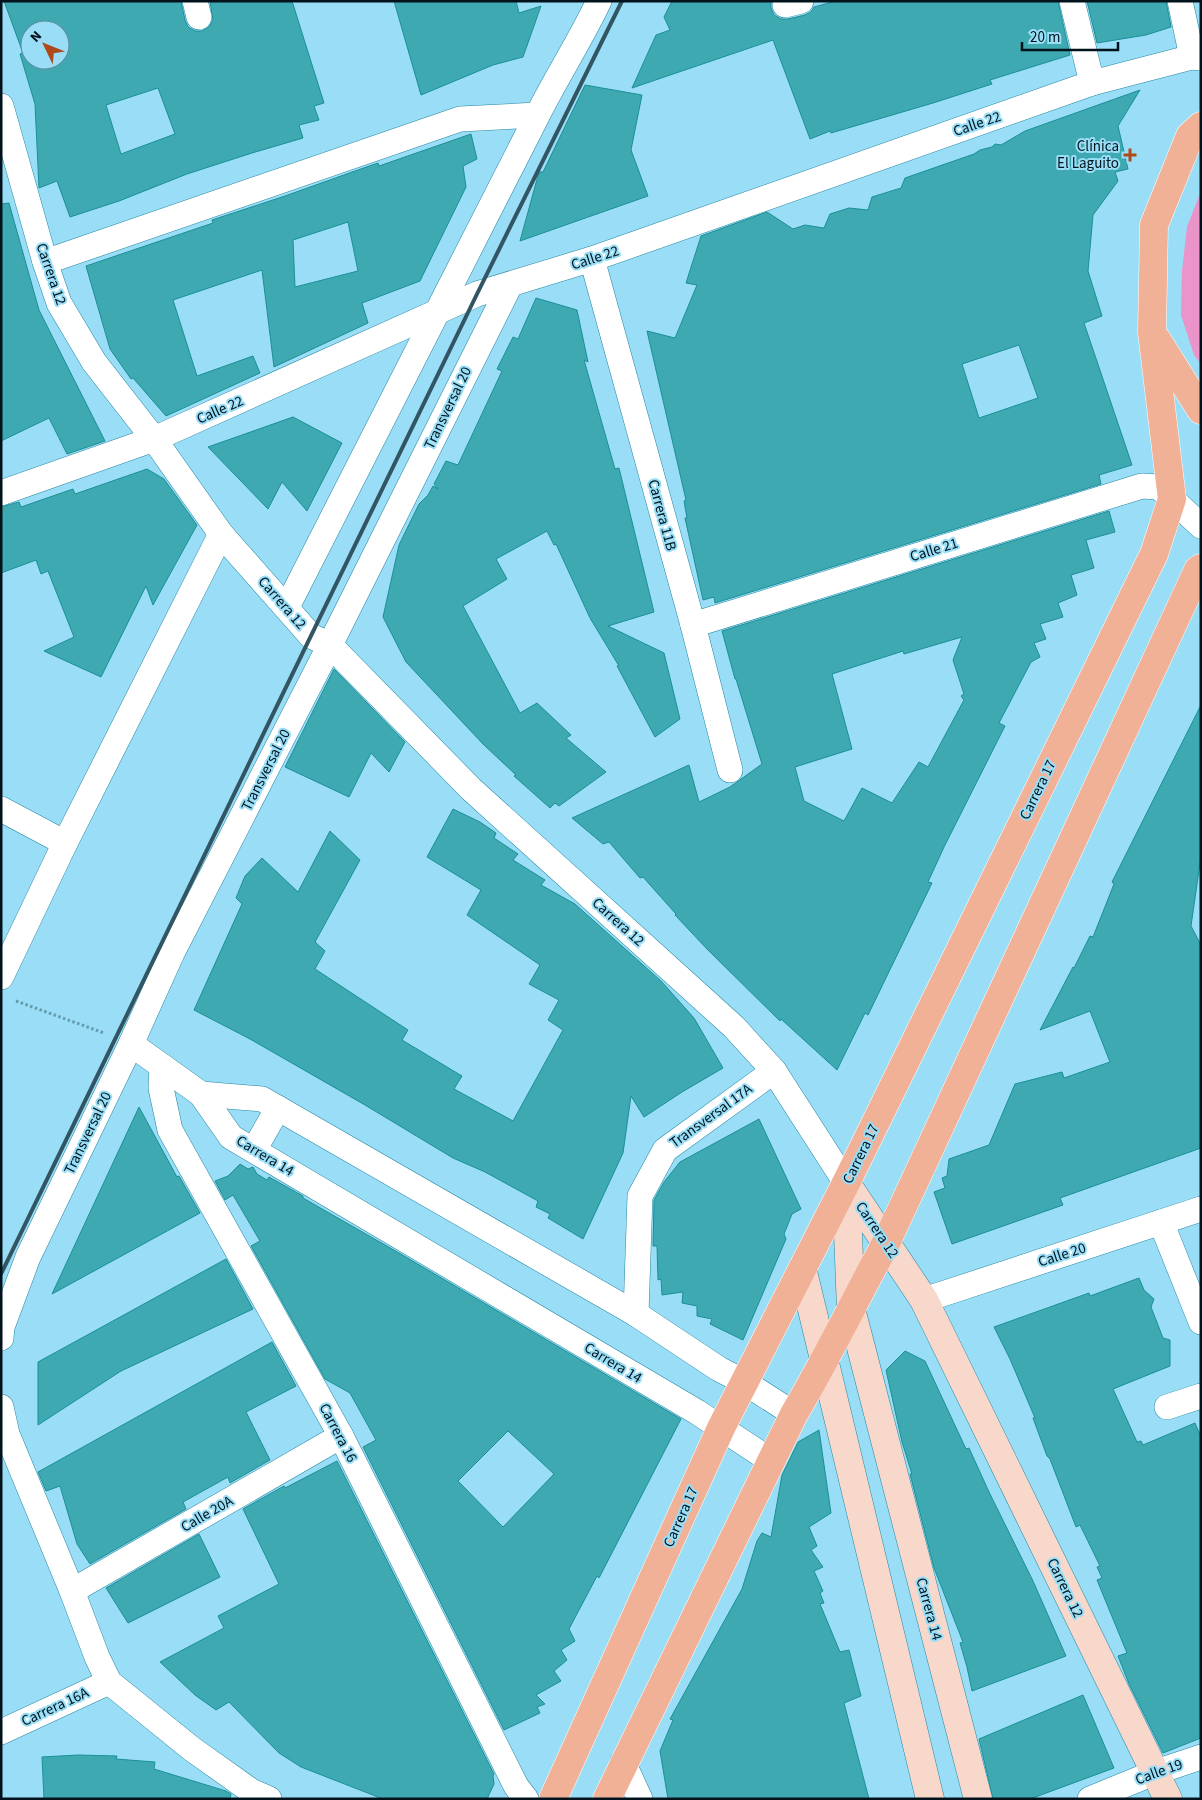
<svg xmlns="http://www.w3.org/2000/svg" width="1202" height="1800" viewBox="0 0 1202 1800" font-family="'Source Sans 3',sans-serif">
<rect width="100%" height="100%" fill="#99def6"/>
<path fill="#ea94c9" d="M1201,191V364L1194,355L1181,315L1182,271L1187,227Z"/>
<g fill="#3fa9b1" stroke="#1a8f97" fill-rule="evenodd">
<path d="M4,1H181L185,20L188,27L195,31H202L209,27L213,20L210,1H292L324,103L314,106L319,120L299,125L303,138L252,153L187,174L119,201L70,217L57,181L39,188L35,104L20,54L23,53ZM30,30H60V60H30ZM158,88L175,134L121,154L106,105Z"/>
<path d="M394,1H516L519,13L541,6L523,57L493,65L421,95Z"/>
<path d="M672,1H771V8L774,15L781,19H788L805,15L811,12L814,7L836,1H1058L1070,55L990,80L992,84L933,103L831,133L830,131L810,139L773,40L632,88L656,35L670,30L664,17Z"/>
<path d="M1087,1H1166L1171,27L1146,35L1097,43Z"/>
<path d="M585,85L642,95L631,150L648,196L520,241L539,172H543Z"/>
<path d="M1140,90L1118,126L1128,169L1115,172L1118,181L1093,215L1088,271L1102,316L1084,323L1132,465L1099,475L1101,484L715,603L714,597L703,600L685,518H687L684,501L686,500L647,331L675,338L697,285L686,283L701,236L767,212L793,229L805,225L824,228L830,214L849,208L868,210L872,197L901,188L905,178L974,154L980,150L992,147L995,144L1001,145L1025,131ZM1019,345L1038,398L979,418L962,364Z"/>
<path d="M471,134L477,159L463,166L466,187L420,281L362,303L368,323L274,367L262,270L173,300L197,376L253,356L260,373L166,416L133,378L131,379L110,349L86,266L213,223L212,220L285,196L355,171L378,163L379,166ZM348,222L358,271L295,287L293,240Z"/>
<path d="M9,203L39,310L105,441L67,454L49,418L1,441V204Z"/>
<path d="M536,298L577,310L588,362L584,360L615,469L619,468L654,612L608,626L664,653L680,719L655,737L617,666H619L590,618L556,544L554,545L547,531L496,559L507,579L463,606L520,713L537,703L571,735L566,738L606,772L559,806L555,803L550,808L514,776L516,775L483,744L406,662L383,617L399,545L419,504L428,495L433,486L438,489L434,484L446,461L458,465L502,371L497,369L513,337L518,339Z"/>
<path d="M293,417L342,443L307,511L282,482L268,509L208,447Z"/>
<path d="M147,469L164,479L197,525L153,605L146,586L101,677L44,651L74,637L48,571L41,574L36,560L1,573V507L19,502L21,507L73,489L75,494Z"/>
<path d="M1109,511L1115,532L1086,540L1094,568L1071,575L1077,595L1058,603L1063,617L1040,624L1046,639L1034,643L1040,657L1031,662L999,723L1005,726L944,847L928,882L932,883L868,1015L865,1013L837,1070L781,1019L780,1021L707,949L675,915L676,914L643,877L640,878L609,842L603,844L572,818L689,765L699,802L730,787L762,764L736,679H735L722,631ZM962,637L953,660L964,694L961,696L964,700L928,767L919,762L892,803L862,788L844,821L804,801L795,767L852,749L832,674L903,651L904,654Z"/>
<path d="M334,669L405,742L389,772L371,753L349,797L285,767Z"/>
<path d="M1201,705V856L1191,926L1201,945V1148L1060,1198L1063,1205L952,1244L934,1192L945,1188L942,1178L947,1176L949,1159L989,1145L1015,1084L1062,1072L1064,1078L1110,1062L1090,1011L1040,1030L1073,967L1074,968L1090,936L1093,937L1114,884L1112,882Z"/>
<path d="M453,809L480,822L496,833L494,838L518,854L513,860L545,880L541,885L575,904L661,981L694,1018L723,1068L682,1092L644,1117L631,1096L623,1153L583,1239L548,1218L550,1214L536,1207L538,1201L485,1172L453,1158L365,1105L250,1039L194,1010L242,904L236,898L245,876L262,858L298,892L330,831L360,860L315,942L325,951L315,969L408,1030L402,1040L462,1076L454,1089L513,1121L563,1030L548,1020L559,1000L529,984L540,965L467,915L481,890L427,857Z"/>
<path d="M139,1107L177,1177L179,1176L200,1213L52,1294Z"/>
<path d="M759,1119L801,1209L792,1214L784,1234L786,1239L743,1340L710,1324L712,1319L697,1316V1306L682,1303L683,1292L662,1295L661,1279L658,1280L657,1246H653L654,1200L664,1182L680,1162Z"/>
<path d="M240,1164L248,1169L253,1167L257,1174L267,1180L269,1177L303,1196V1198L399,1253L681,1419L599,1578L597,1576L569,1629L575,1641L561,1650L567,1660L554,1671L561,1681L536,1695L545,1704L537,1707L540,1713L504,1730L363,1447L376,1440L350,1393L325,1379L251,1246L260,1241L233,1195L225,1200L215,1181L228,1176ZM508,1431L554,1474L503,1527L458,1481Z"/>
<path d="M226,1259L253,1309L121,1371L38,1425V1362Z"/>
<path d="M1139,1278L1144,1290L1154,1299L1151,1307L1163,1338L1170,1340V1366L1113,1389L1137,1442L1141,1441L1143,1445L1195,1423L1201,1437V1738L1163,1753L1129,1684L1118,1656L1127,1653L1097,1580L1102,1578L1097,1567L1100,1566L1080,1525L1076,1527L1050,1459L1047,1456L1033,1418H1035L1010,1359L994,1327L1089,1293L1090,1296Z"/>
<path d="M272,1342L296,1386L246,1412L270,1460L230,1483L228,1477L183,1502L186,1509L90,1564L77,1544L60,1486L46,1491L38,1472Z"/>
<path d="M905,1351L925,1361L966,1449L969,1448L989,1492L1033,1581L1066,1656L972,1691L967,1667L960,1643L963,1642L934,1568L910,1474H912L902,1442L886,1370Z"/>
<path d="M819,1430L831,1513L809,1527L817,1546L811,1550L823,1567L814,1571L823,1591L820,1593L824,1603L820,1604L840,1652L849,1650L861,1696L844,1703L869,1799H668L660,1751L673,1720L670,1719L742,1589L757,1541L762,1533L771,1537L782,1475L798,1442Z"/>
<path d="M337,1461L494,1774L493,1776L494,1784L487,1799H383L301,1767L279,1753L229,1702L216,1710L195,1695L160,1662L224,1628L218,1616L279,1584L243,1509L284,1486L285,1488Z"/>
<path d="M199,1534L220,1577L128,1623L106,1588Z"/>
<path d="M1083,1695L1114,1768L1030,1799H993L979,1739Z"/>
<path d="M78,1755L117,1756L116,1759L155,1762L154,1769L226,1791L231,1794L230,1799H44L42,1757Z"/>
</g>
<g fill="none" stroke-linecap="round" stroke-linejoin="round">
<defs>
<g id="street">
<path d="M195,1L199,17"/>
<path d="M1072,1L1092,83"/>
<path d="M1180,1L1192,57"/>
<path d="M785,5L801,1"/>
<path d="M1,106L45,262L59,303L94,362L154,439L221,534L311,636L330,645L471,789L734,1027L774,1071L846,1183"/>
<path d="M592,259L693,625L730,770"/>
<path d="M45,262L460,119L537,115"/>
<path d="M1,493L154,439L477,294L592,259L1092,83L1192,57L1201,58"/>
<path d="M287,607C370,444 453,281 536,118C556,78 580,41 599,1"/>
<path d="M693,625L1142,486L1159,487L1201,526"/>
<path d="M1,809L65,843"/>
<path d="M1,977L65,843L221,534"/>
<path d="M131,1044L201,1094L231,1137L697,1412L771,1461"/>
<path d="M162,1066L161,1088L170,1130L341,1436L516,1786L526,1799"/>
<path d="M201,1094L262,1099L636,1314L719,1369L744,1382L794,1414"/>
<path d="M254,1150L278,1108"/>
<path d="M1161,1222L1201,1322"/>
<path d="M924,1300L1201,1209"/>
<path d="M636,1314L640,1196L665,1150L774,1071"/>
<path d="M1,1338L2,1327L28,1257L131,1044L172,953L330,645L510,285"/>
<path d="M1,1407L7,1434L72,1591L97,1657L109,1682L192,1749L251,1791L269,1799"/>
<path d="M1167,1407L1201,1396"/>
<path d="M72,1591L341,1436"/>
<path d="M1,1732L109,1682"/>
<path d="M623,1762L640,1799"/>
<path d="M1090,1799L1156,1772L1201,1757"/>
</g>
<g id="secondary">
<path d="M846,1183L924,1300L1168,1799"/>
<path d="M846,1183L851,1309L978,1799"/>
<path d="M803,1272L930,1799"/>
</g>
<g id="primary">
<path d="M1157,340L1201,410"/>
<path d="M553,1799L721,1428L846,1183L1154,554L1172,499L1152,332L1154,225L1190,136L1201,126"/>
<path d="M607,1799L794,1414C827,1358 855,1300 886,1243L1198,570L1201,568"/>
</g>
</defs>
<use href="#street" stroke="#2687a3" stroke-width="26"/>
<use href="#secondary" stroke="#2687a3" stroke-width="29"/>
<use href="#primary" stroke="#fff" stroke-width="29"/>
<path stroke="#669aad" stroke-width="3" stroke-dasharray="2.5 2.5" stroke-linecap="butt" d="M16,1001L104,1033"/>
<use href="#street" stroke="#fff" stroke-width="25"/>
<use href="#secondary" stroke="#f8d8cb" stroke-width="28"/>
<use href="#primary" stroke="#f1b197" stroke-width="28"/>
<path stroke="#325563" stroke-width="4" d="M1,1274L477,294L622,1"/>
</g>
<path fill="#ae491a" stroke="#99def6" stroke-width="2" d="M1127.5 147.5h5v5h5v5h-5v5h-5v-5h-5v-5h5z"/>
<g text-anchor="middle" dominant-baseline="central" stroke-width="4" stroke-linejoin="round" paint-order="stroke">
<g font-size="15" fill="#00131c" stroke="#99def6">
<text transform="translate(977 124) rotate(-19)">Calle 22</text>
<text transform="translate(595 258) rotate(-18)">Calle 22</text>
<text transform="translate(51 274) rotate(71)">Carrera 12</text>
<text transform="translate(448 408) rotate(-64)">Transversal 20</text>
<text transform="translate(220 410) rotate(-24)">Calle 22</text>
<text transform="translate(662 515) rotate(75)">Carrera 11B</text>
<text transform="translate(934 550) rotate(-17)">Calle 21</text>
<text transform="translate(282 603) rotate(49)">Carrera 12</text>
<text transform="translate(266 770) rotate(-63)">Transversal 20</text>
<text transform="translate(1038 790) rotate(-64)">Carrera 17</text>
<text transform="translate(618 922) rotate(42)">Carrera 12</text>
<text transform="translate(711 1116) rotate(-36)">Transversal 17A</text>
<text transform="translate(88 1133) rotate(-64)">Transversal 20</text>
<text transform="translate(861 1154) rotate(-64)">Carrera 17</text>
<text transform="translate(265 1156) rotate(31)">Carrera 14</text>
<text transform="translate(877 1230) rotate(56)">Carrera 12</text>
<text transform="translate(1062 1255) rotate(-18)">Calle 20</text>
<text transform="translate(613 1363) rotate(31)">Carrera 14</text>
<text transform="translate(338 1433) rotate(62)">Carrera 16</text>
<text transform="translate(207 1514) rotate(-30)">Calle 20A</text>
<text transform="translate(681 1517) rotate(-66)">Carrera 17</text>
<text transform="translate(1065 1588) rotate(64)">Carrera 12</text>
<text transform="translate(929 1609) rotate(75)">Carrera 14</text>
<text transform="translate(55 1707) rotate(-25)">Carrera 16A</text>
<text transform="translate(1159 1772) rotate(-20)">Calle 19</text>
</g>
<g font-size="15" fill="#00131c" stroke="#99def6" text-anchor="end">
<text x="1119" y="146">Clínica<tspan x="1119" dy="17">El Laguito</tspan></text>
</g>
</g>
<rect width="1202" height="1800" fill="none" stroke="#00131c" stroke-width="5"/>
<g transform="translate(45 45) rotate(313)"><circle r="24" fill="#99def6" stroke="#5c8d9f"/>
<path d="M0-4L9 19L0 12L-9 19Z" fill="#ae491a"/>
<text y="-8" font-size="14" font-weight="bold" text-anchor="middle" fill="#00131c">N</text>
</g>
<path d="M1022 42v8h96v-8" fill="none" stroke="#00131c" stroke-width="2.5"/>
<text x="1030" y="42" font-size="15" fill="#00131c" stroke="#99def6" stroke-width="4" paint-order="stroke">20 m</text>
</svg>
